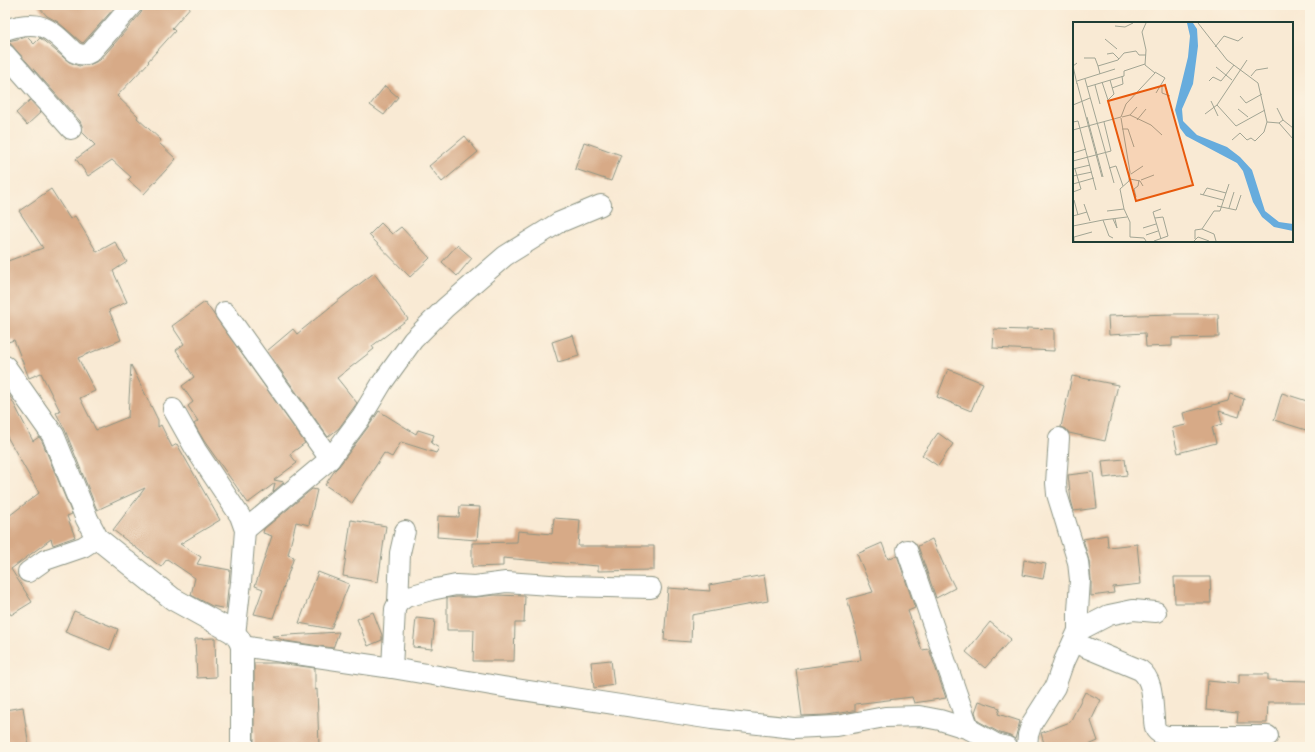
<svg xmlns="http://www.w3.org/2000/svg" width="1315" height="752" viewBox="0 0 1315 752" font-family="Itim,sans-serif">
<rect width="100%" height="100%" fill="#fcf5e5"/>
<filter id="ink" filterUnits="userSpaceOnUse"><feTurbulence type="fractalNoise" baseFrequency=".025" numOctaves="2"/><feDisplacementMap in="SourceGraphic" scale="8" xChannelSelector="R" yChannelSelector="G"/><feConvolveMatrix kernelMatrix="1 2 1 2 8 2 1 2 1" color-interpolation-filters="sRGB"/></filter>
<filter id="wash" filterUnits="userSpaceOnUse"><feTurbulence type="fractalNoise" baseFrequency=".012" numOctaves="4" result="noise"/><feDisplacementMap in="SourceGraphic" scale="16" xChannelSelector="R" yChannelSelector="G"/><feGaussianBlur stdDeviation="0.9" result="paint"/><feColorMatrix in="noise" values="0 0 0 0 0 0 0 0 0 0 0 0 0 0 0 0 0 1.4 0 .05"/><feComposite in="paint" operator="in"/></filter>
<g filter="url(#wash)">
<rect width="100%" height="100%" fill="#f9ead4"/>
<g id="blocks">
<g fill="#d7aa87">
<path d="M37,5H116V6L83,43L81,42L58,22L47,16Z"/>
<path d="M144,5H192L172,28L175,31L148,61L149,62L117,96L138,116L137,118L161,140L159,143L176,159L144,194L128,180L131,177L112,160L88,176L76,159L95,145L82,132V126L80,121L8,41L27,37L34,44L40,38L50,46L69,62L79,66L89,65L100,60L141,13Z"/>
<path d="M385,86L398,97L384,115L370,105Z"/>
<path d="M30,100L41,112L27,125L16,113Z"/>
<path d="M465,136L478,152L442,182L429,166Z"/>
<path d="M584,142L621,155L611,181L575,169Z"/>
<path d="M51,189L70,219L75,216L97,252L115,242L127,262L113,271L127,302L109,310L121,340L78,358L95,391L80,398L96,430L128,417L131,365L158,420V427L161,425L172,447L177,444L220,520L180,544L201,557L197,564L230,570L226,609L212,606L191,595L195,578L167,559L161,567L113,530L145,488L97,510L65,430L56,413L60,411L41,373L29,378L14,340L5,343V262L43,248L19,211Z"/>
<path d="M381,223L392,234L401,227L430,258L410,277L369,235Z"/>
<path d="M457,245L472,258L457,276L442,262Z"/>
<path d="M374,273L408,319L372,346L374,349L337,378L357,403L339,428L328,437L267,351L293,329L297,334L340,299Z"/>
<path d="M205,302L305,443L290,454L297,463L274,480L284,482L273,492L275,483L248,503L204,441L194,424L198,421L188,406L193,402L182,386L194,377L176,350L184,344L172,326Z"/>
<path d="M1171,314H1218L1219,337L1172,338V346L1146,347L1145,333L1109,335L1108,316Z"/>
<path d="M1027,328L1054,329V351L993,348L994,329L1027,330Z"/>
<path d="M573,335L579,356L558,362L552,342Z"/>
<path d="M948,369L983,383L971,411L937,397Z"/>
<path d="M1072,376L1118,385L1105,441L1069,433L1066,429L1061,427Z"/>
<path d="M5,389L11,398L33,441L39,437L42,441L72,514L67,516L75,537L53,545L51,539L11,569L32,602L11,615L5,605V519L39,493L5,433Z"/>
<path d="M1282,393L1310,402V417L1306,430L1274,420Z"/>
<path d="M1230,394L1244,399L1239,417L1219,411L1222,424L1212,427L1216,443L1178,453L1172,428L1186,425L1183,413L1228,401Z"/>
<path d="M379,411L416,434L418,430L434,435L431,443L439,448L436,453L401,442L392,457L384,453L352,503L325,485L335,470L339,466L371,423Z"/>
<path d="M938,433L953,444L938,466L922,455Z"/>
<path d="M1125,459L1127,475L1104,478L1102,461Z"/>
<path d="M1093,472L1097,508L1074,511L1071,500L1068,475Z"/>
<path d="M312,489L317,490L309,525L296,522L288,555L294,557L273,618L254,614L263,589L255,586L272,536L263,533L264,529Z"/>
<path d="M460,506L480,507L477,540L437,537L438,516L459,517Z"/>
<path d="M554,518L580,520L578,546H654V570L598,571V566L503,558V566L472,567V543L517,542L518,531L552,534Z"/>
<path d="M351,520L386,526L378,582L343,576Z"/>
<path d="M1107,535L1108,547L1137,544L1141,584L1113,587L1114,593L1091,596V579L1089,561L1083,539Z"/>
<path d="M932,539L946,570L955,588L936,598L918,546Z"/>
<path d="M882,543L888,559L897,555L915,608L908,611L922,650L929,649L946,698L914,703L912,697L855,704V711H853L827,715L802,716L796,669L861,660L858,639L847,599L873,592L857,554Z"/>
<path d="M1024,560L1046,564L1043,579L1022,575Z"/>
<path d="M318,572L349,584L331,629L299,623Z"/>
<path d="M764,575L768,601L692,615L691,642L664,640L668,588L710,591L709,585Z"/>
<path d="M1174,577H1210L1211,603H1175Z"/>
<path d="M495,595L525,596L524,623H515L514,661H473L474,630H447V598L457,597H476Z"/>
<path d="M74,611L118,629L110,650L65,632Z"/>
<path d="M373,612L382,635V640L368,646L357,619Z"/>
<path d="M416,618L435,620L432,649L413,647Z"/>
<path d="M990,622L1011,639L985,668L966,652Z"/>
<path d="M339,632L333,648L285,641L272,636Z"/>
<path d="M215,638L216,677L197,678L195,639Z"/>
<path d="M611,660L614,685L594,688L591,662Z"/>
<path d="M254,663H278L315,668V690L317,689L319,747H254Z"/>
<path d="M1239,674H1268V680L1310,681V702H1268L1267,723H1237L1238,713L1206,710L1208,681L1239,684Z"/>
<path d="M1085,692L1101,700L1091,721L1098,741L1084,747H1045L1041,733L1070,722Z"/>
<path d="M979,701L1000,708L998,714L1020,721L1015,739L1010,736L1000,733L978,721L975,712Z"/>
<path d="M23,707L29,747H5V710Z"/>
</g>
</g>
</g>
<g filter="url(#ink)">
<use href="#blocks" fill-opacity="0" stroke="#8c9484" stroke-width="1"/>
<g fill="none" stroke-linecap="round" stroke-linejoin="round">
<defs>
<g id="street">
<path d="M5,30C41,18 49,28 74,52C80,55 85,56 91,52L132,5"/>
<path d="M5,54L71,129"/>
<path d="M225,312L330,459"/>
<path d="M173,409L196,450L240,516L245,530L241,582L235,635"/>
<path d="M1059,438L1056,483L1057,494L1078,562L1080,580L1078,611V631"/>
<path d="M245,530L330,459L362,416L382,383L413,340L445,308L505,256L558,223L601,205"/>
<path d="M907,550L969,729"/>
<path d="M28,572L45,560L83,547L97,538"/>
<path d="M398,603L400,553L405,531"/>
<path d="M1073,642L1140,670C1154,680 1152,702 1154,718C1154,722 1154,726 1156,730C1159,734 1163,735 1167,736H1268"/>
<path d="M242,646L392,668L503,687L712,719L794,728L836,726L885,717L919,716L940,720L969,729L996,744L1007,747"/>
<path d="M392,668L395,609L398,603L406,597L431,590L456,585L475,586L506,582L564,586L651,588"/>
<path d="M1027,747L1028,735L1032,723L1055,687L1064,661L1078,631L1109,615L1133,610L1156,612"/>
</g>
<path id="secondary" d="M5,367L53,435L87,519L97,538L173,599L233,632L239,639L242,646V747"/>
</defs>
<use href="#street" stroke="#8c9484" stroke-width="22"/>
<use href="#secondary" stroke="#8c9484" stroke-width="24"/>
<use href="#street" stroke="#fff" stroke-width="20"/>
<use href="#secondary" stroke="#fff" stroke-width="22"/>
</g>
</g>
<g transform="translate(1073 22)">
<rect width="220" height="220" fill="#f9ead4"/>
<path d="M114,1H120L124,7L125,24L120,62L109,87L110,99L124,113L154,125L167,135L179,148L192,189L206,200L220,202V209L201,205L189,195L180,180L170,149L164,141L113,114L107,106L102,88L115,35L117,14Z" fill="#67acdd"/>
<path fill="none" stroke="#a2a594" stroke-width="1" d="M125,1L154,38L185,61L194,100L206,101L220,117M42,4L52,5L60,1M32,17L44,27M142,25L151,14L165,19L170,15M34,32L40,31L46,37M11,36H22L25,44M143,45L159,58M82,50L92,56L83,71M27,52L25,44L45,38L51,31L63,29L66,33H73M178,54L183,48L195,46M12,57L41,161M4,59L42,47M136,59L140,55L148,59L161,43M29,60L35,78L41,72L37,58M4,61L29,155M4,62L0,44L4,41M22,63L27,82M89,63V71L97,74M14,65L51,54V49L72,42M39,66L50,62L49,54M167,74L173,81L189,72M138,79L145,94M0,83L17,76M144,83L163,104L192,88M204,86L210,98L206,101M165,87L175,95M132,92L144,83L174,38M57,93L78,103L89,113M14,95L30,155M49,95L57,93L64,85M48,96L57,150L56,159L47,167L51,187L57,200V215L71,216L73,219M64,98L73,87M210,98L220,106M0,100L5,99L23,168M49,107H55L61,125M0,108L48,95L53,82L82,51L72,43L73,28L69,10L73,1M159,118L167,111L174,118L178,116L182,119L191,110L194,100M0,131L13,127M0,139L38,129L31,100M36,146L43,144L50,164M0,147L17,143M58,152L70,144M0,154L19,150M57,157L67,159L70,164M68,158L81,153M0,162L21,156M0,170L8,167L2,147M127,172L150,178M130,173L134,166L153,171M63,175L61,167L65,164L66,158M1,178L5,193M11,182L17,199M144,184L163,188L168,173M156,186L161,170M88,187L80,190L88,217M34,189L51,187M0,194L14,190M40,197L44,206L42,197M0,204L30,198M70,206L83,202M73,213L85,209M40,216L36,214L30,198L54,195M122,217V208L129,207M1,219V215L19,210M81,219L95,214L90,195L82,196M121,219L125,215L136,219M143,219L141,212L129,207L141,189H147L156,162"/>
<path fill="#e8590c" fill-opacity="0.15" stroke="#e8590c" stroke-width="2" d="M92,63L120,163L63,179L35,79Z"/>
<rect width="220" height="220" fill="none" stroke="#1f3d34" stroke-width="2"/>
</g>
<rect width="1315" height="752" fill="none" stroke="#fcf5e5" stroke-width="20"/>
</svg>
